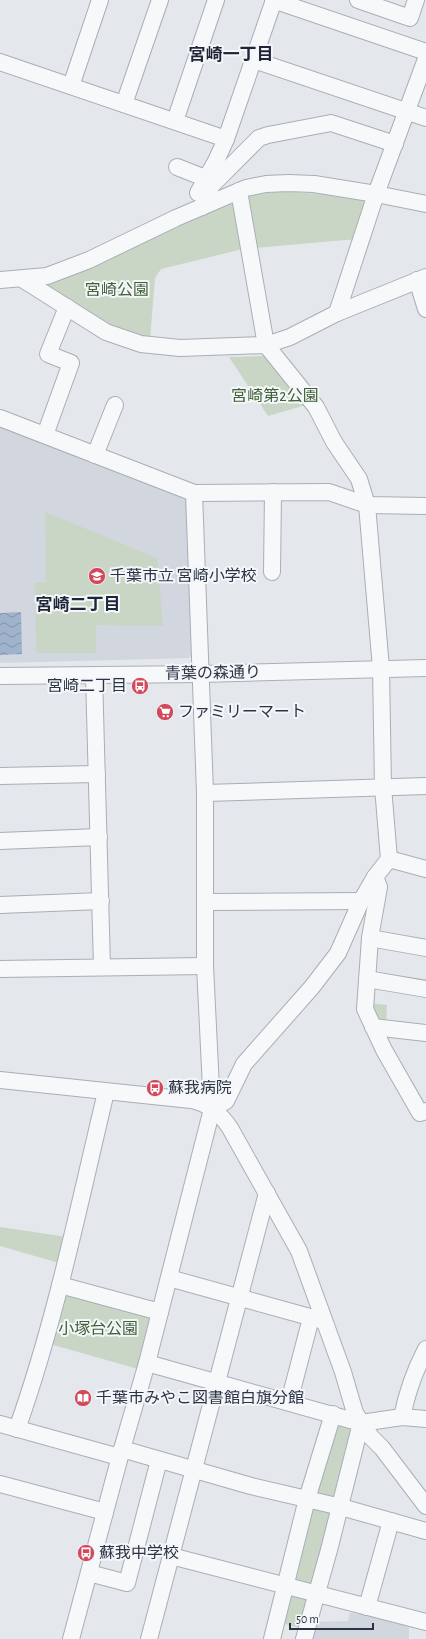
<svg xmlns="http://www.w3.org/2000/svg" width="426" height="1639" viewBox="0 0 426 1639" font-family="'Alegreya Sans','Noto Sans JP',sans-serif">
<defs>
<pattern id="water-waves" width="16" height="10" patternUnits="userSpaceOnUse"><rect width="16" height="10" fill="#9fb4cc"/><path d="M0 5q4-4 8 0t8 0" fill="none" stroke="#8293a7"/></pattern>
</defs>
<rect width="100%" height="100%" fill="#e4e7ec"/>
<g fill="#d2d6de">
<path d="M0,423L187,495L195,651L189,658L2,663L0,662Z"/>
<path d="M350,1613L370,1615L409,1625V1639H310L314,1622L348,1621Z"/>
</g>
<g fill="#c9d6c5">
<path d="M280,191L363,197L369,204L357,239L243,249L161,269L155,278L150,340L105,328L44,288L46,281L231,198Z"/>
<path d="M264,356L306,405L268,416L229,357Z"/>
<path d="M45,512L157,558L163,626L96,625V653H36L35,583L46,582Z"/>
<path d="M369,1003L387,1005L386,1024L379,1023Z"/>
<path d="M0,1227L67,1237L59,1263L0,1246Z"/>
<path d="M64,1290L152,1318L138,1369L50,1344Z"/>
<path d="M335,1420L352,1424L339,1498H319L316,1492Z"/>
<path d="M312,1508L335,1513L316,1584L309,1587L298,1584L293,1576Z"/>
<path d="M295,1592L311,1601L304,1629L281,1623L289,1596Z"/>
</g>
<path fill="url(#water-waves)" d="M21,612L22,654L0,655V613Z"/>
<g fill="none" stroke-linecap="round" stroke-linejoin="round">
<defs>
<g id="minor">
<path d="M273,0L426,52"/>
<path d="M358,0L410,18L416,0"/>
<path d="M254,60L426,118"/>
<path d="M0,62L226,139"/>
<path d="M71,86L100,0"/>
<path d="M124,104L160,0"/>
<path d="M175,121L216,0"/>
<path d="M177,167L205,178"/>
<path d="M198,193L216,161L226,139L274,0"/>
<path d="M202,207L212,185L259,138L268,135L331,123L395,144"/>
<path d="M22,279L106,332L141,344L180,348L266,345L290,337L337,313L426,277"/>
<path d="M0,280L47,276L89,260L176,218L246,188L266,184L288,183L314,184L376,194L426,204"/>
<path d="M417,280L426,309"/>
<path d="M337,313L376,194L426,59"/>
<path d="M0,418L194,493L329,492L367,505L426,506"/>
<path d="M45,435L71,363L48,354L67,307"/>
<path d="M95,455L115,405"/>
<path d="M272,572L273,492"/>
<path d="M94,675L102,967"/>
<path d="M0,676L201,674L426,668"/>
<path d="M0,776L97,774"/>
<path d="M205,793L426,786"/>
<path d="M0,841L99,837"/>
<path d="M389,859L426,869"/>
<path d="M375,877L379,887L370,938L365,1009L384,1050L420,1113L426,1111"/>
<path d="M206,902L361,901"/>
<path d="M0,905L101,901"/>
<path d="M370,938L426,948"/>
<path d="M0,969L205,966"/>
<path d="M367,979L426,989"/>
<path d="M373,1027L426,1033"/>
<path d="M0,1080L191,1100C207,1103 221,1114 230,1128L299,1251L343,1372L355,1413L371,1437L382,1448L426,1506"/>
<path d="M212,1109L226,1101L244,1064L312,987L338,953L361,901L375,877L389,859L383,787L381,668L367,505L359,479L334,442L316,407L266,345L239,191"/>
<path d="M169,1278L324,1321"/>
<path d="M60,1285L160,1312"/>
<path d="M147,1363L361,1423L402,1417L426,1419"/>
<path d="M289,1402L311,1318"/>
<path d="M402,1417C407,1392 414,1372 426,1349"/>
<path d="M0,1424L119,1457"/>
<path d="M17,1429C56,1319 79,1205 106,1092"/>
<path d="M122,1449L251,1486L341,1507L426,1531"/>
<path d="M0,1484L105,1512"/>
<path d="M171,1556L426,1622"/>
<path d="M89,1573L127,1583L159,1460"/>
<path d="M367,1607L391,1521"/>
<path d="M71,1639L122,1449L147,1363L212,1109L205,966V793L194,493"/>
<path d="M149,1639L267,1193"/>
<path d="M272,1639L307,1499L333,1414"/>
<path d="M304,1639L329,1550L361,1423"/>
</g>
</defs>
<use href="#minor" stroke="#a9aeb7" stroke-width="18"/>
<use href="#minor" stroke="#f7f8fa" stroke-width="16"/>
</g>
<defs>
<symbol id="school-disc" viewBox="-11 -11 22 22"><circle r="9.5" fill="#d1495b" stroke="#f4f6f9"/><path d="M0-5L7-2L0 1L-7-2ZM-4 1L0 2.5L4 1V4Q0 6-4 4Z" fill="#fff"/></symbol>
<symbol id="bus-disc" viewBox="-11 -11 22 22"><circle r="9.5" fill="#d1495b" stroke="#f4f6f9"/><path d="M-5-6H5V4H4V6H2V4H-2V6H-4V4H-5ZM-3.5-4V0h7V-4ZM-3.5 1.2v1.5H-2V1.2ZM2 1.2v1.5H3.5V1.2Z" fill="#fff"/></symbol>
<symbol id="supermarket-disc" viewBox="-11 -11 22 22"><circle r="9.5" fill="#d1495b" stroke="#f4f6f9"/><path d="M-6-5.5h2.5l.6 2H6L4.5 2H-2.5L-4.4-4H-6ZM-1.5 3.2a1.3 1.3 0 1 0 .1 0ZM3 3.2a1.3 1.3 0 1 0 .1 0Z" fill="#fff"/></symbol>
<symbol id="library-disc" viewBox="-11 -11 22 22"><circle r="9.5" fill="#d1495b" stroke="#f4f6f9"/><path d="M-6-4Q-3-5.5-.7-3.5V5Q-3 3-6 4ZM6-4Q3-5.5 .7-3.5V5Q3 3 6 4Z" fill="#fff"/></symbol>
</defs>
<g fill-rule="evenodd">
<use href="#school-disc" x="87" y="566" width="20" height="20"/>
<use href="#bus-disc" x="130" y="676" width="20" height="20"/>
<use href="#supermarket-disc" x="155" y="702" width="20" height="20"/>
<use href="#bus-disc" x="145" y="1078" width="20" height="20"/>
<use href="#library-disc" x="73" y="1388" width="20" height="20"/>
<use href="#bus-disc" x="76" y="1543" width="20" height="20"/>
</g>
<g text-anchor="middle" dominant-baseline="central" stroke-width="4" stroke-linejoin="round" paint-order="stroke">
<g font-size="16" fill="#3f6138" stroke="#f4f6f9">
<text x="117" y="290">宮崎公園</text>
<text x="275" y="396">宮崎第2公園</text>
<text x="98" y="1329">小塚台公園</text>
</g>
<g font-size="16" fill="#2b3445" stroke="#f4f6f9" text-anchor="start">
<text x="110" y="576">千葉市立 宮崎小学校</text>
<text x="127" y="686" text-anchor="end">宮崎二丁目</text>
<text x="178" y="712">ファミリーマート</text>
<text x="168" y="1088">蘇我病院</text>
<text x="96" y="1398">千葉市みやこ図書館白旗分館</text>
<text x="99" y="1553">蘇我中学校</text>
</g>
<g font-size="16" fill="#2b3445" stroke="#f4f6f9">
<text transform="translate(213 673) rotate(-1)">青葉の森通り</text>
</g>
<g font-size="17" font-weight="bold" fill="#1d2536" stroke="#f4f6f9">
<text x="231" y="54">宮崎一丁目</text>
<text x="78" y="604">宮崎二丁目</text>
</g>
</g>
<path d="M290 1623v6h83v-6" fill="none" stroke="#2b3445" stroke-width="2"/>
<text x="296" y="1623" font-size="12" fill="#2b3445" stroke="#f4f6f9" stroke-width="3" paint-order="stroke">50 m</text>
</svg>
